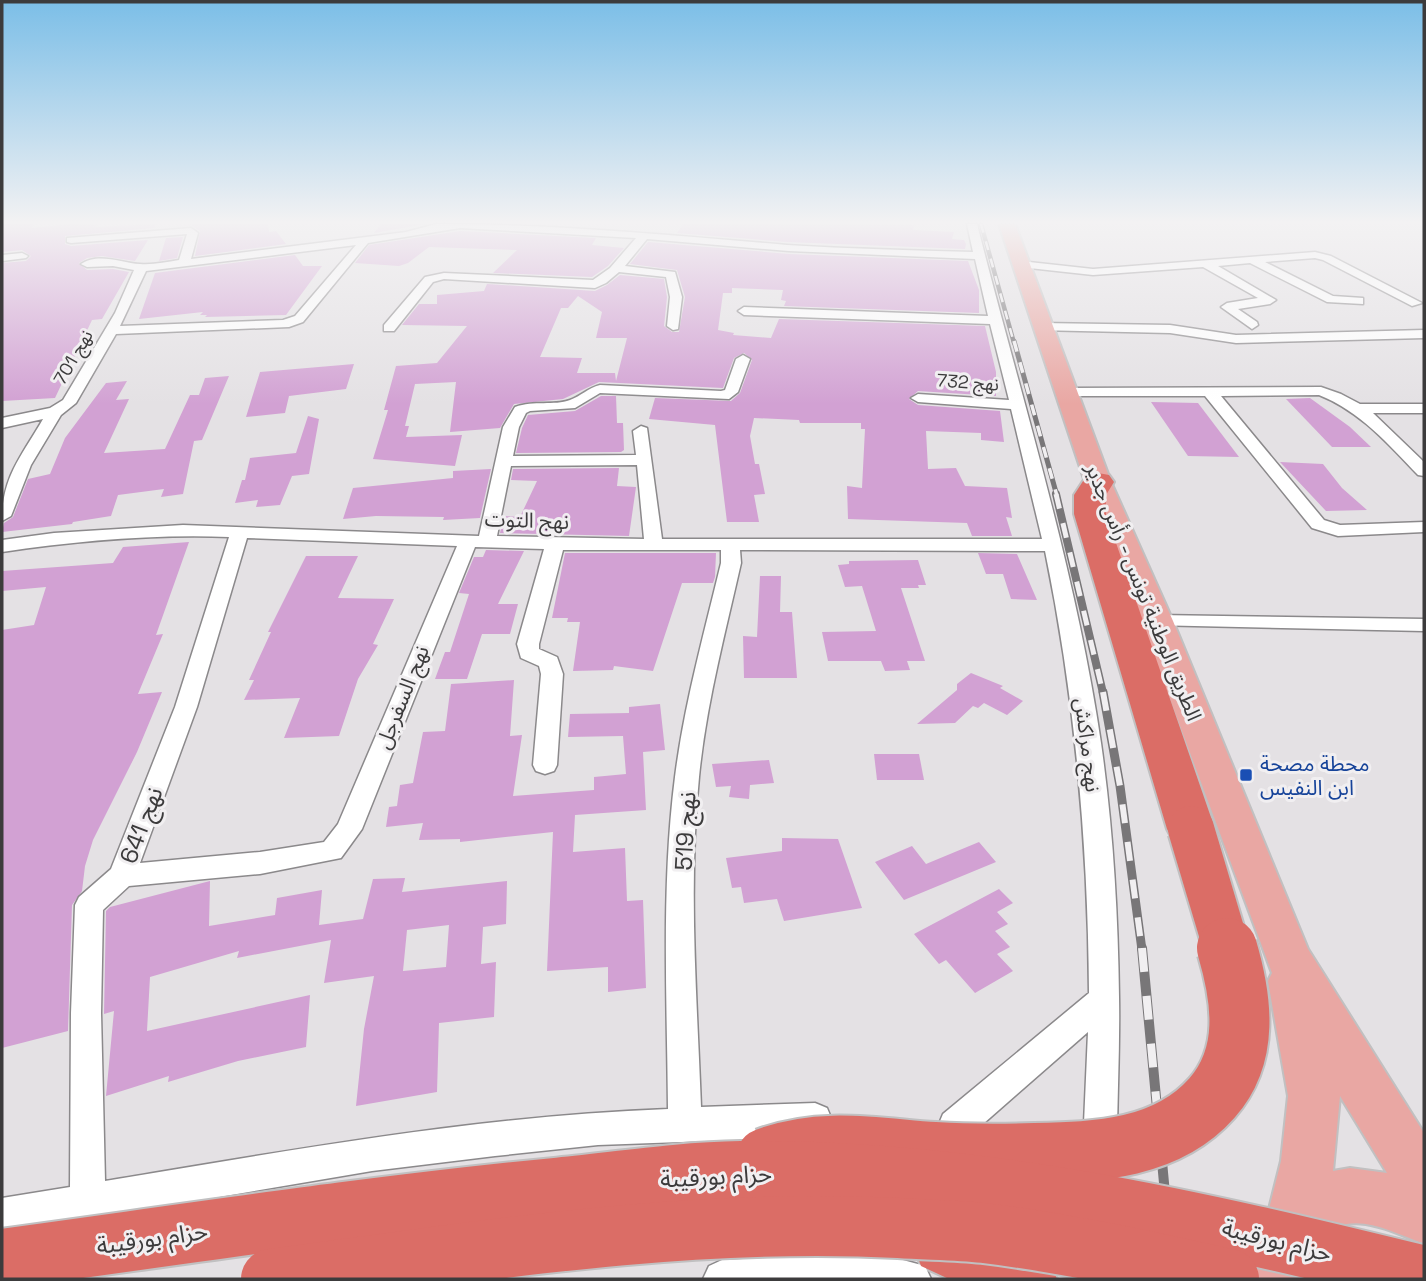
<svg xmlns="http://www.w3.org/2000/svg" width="1426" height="1281" viewBox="0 0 1426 1281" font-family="'Space Grotesk','Noto Sans Arabic',sans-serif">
<rect width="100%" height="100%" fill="#e4e1e4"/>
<g fill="#d2a1d3" fill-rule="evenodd">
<path d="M2,224H33L32,228L71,224L97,225L95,227L156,224L154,228L65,236V244L71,246L148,240L135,261L102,256L87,258L79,263L87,270L113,269L129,272L102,319L92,320L55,398L2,401V263L26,261L31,256L22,250L2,252Z"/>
<path d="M195,224H268L269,232L276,231L286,244L195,256L200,231L191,225L170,227Z"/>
<path d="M381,224H425L374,233Z"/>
<path d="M683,224L914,225L913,230L954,232L952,239L964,240L966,244L965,249L787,242L677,233Z"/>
<path d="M460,231L596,238L592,245L624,248L608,266L592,277L493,273L517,250L429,247L408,263L399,266L355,263L369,245Z"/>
<path d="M183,237L177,258L159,261L166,238Z"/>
<path d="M648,242L789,254L968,261L979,290V313L784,306L786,301L781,300L783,290L732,288V293H723L718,330L734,333L733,335L771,338L779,319L985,326L996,372V396L918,391L909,399L918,405L1000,411L1004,442L981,440V433L926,431L928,469L956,468L965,486L1007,488L1012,518L1006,517L1012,536H972L967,523L848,519L847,486L862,488L865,429H861V423H800L799,420L754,418L750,436L755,464H759L765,494L754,495L759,522H727L715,425L649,419L655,398L731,401L740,393L752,360L744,353L734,358L723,388L599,382L563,399L514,404L500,428L450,432L456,382L415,384L405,426H409L406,437L462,435L455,466L373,459L388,410H384L396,366L437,363L467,326L402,325L419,304H437V295L484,291L487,284L595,291L607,285L620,275L664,279L667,297L664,326L672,332H679L685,297L677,270L630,264ZM578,296L602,312L596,338H627L616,381L615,373H577L582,358L540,357L561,308H568Z"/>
<path d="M295,255L303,266H322L286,315L205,317L207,315H200L203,312L139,319L155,273Z"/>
<path d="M354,364L346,389L289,396L285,413L246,417L260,372Z"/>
<path d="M229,376L202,440L194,441L183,494L161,497L164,489L118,495L111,516L73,522L72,524L2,532L4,523L13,517L28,479L50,474L65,438L106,383L127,381L116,400L129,399L104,453L165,449L190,395H199L205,378Z"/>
<path d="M601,396H616L617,423H623L624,450L621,452L516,453L522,428L528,415L575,411Z"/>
<path d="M1310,398L1350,427L1371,447H1332L1286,399Z"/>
<path d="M1151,402L1198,403L1239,457L1188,456Z"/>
<path d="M308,416L319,419L309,474L292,476L280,505L256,507L258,500L235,503L242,480H245L250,458L296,453Z"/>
<path d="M1280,462L1323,464L1342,488L1367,510L1326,511Z"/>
<path d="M619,468L617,486L636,487L629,536L500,533L504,516L520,517L537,481L511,480L513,469Z"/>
<path d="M491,469L480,518L443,520L444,517L376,516L343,519L353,488L453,478V471Z"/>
<path d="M189,542L156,635L163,634L138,694L162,692L137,752L93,840L85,866L82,891L72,905L68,1031L2,1048V630L34,625L46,587L2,591V571L113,563L123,547Z"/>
<path d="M486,550L524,551L498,604H518L510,634H482L467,679H435L445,652H450L469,594L459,593L474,557H483Z"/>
<path d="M565,553H716L715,577L713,583H682L653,671L614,666L613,670L573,671L580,622H567L568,618H552Z"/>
<path d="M978,553L1017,554L1037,600L1011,599L1003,574H986Z"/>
<path d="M306,556H358L338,598L394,599L373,644L378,645L358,679L339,736L284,738L300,698L244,700L254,680H249L271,632H268Z"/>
<path d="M918,560L926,585H918L919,588H901L925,661H907L910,670L885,671L881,661H828L822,632L876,631L862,586L845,587L838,565L849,564V561Z"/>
<path d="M760,576H781L780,612H792L797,678H744L743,636L757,637Z"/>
<path d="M971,673L1003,686L1000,688L1023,701L1007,715L984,703L978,708L973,706L955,723L917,724L957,690V684Z"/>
<path d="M514,680L510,736L522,735L513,796L594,790V777L626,774L623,736L568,737L570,714L629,713V707L660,704L665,750L643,752L646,810L575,815L573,852L625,848L627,901L643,900L646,988L608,992V967L547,971L553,832L460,842V839L419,840L423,823L386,827L389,807L397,806L400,785L413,783L423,732L445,731L451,684Z"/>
<path d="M874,754H919L924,780H877Z"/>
<path d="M769,760L774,783L750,785L749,799L729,797L731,786L716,787L712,764Z"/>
<path d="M782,838L838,839L862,908L784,921L777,899L744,903L741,887L732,888L726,858L782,851Z"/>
<path d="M979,842L996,862L904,900L875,862L912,846L926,864Z"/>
<path d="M405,878L402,892L507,881L506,924L483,927L481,964L496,962L494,1017L439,1023L437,1092L356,1106L364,1029L374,976L324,983L331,940L237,958L239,951L150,977L147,1031L310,995L306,1047L238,1061L168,1082L169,1076L106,1096L114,1011L104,1014L106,911L110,907L210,881L209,926L275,915L277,898L322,890L319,925L363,919L373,879ZM449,925L446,967L403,971L407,930Z"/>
<path d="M999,889L1013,903L997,912L1008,924L995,931L1010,947L997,954L1013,971L975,993L946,960L939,964L914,934Z"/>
</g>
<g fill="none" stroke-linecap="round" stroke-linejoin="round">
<defs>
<g id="street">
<path d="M436,224C554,224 670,235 787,245C849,249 911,250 973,252L967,224H977C1020,394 1075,566 1101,743C1113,827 1118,913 1119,997C1120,1047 1117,1096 1117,1146L1112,1158L1100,1163L1088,1158L1083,1146L1088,1032L967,1138L955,1143L943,1138L938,1126L943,1114L1089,993C1088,843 1075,697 1045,551L740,550L741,563C725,634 706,705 699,777C688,887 697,998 701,1107L815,1103L827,1108L832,1120L827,1132L815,1137L598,1145L495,1156L372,1171L2,1234V1198L70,1187L71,1013L75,905L79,897L111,869L175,707L229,537C153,534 77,541 2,552V540L54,533L183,525L479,536L503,427L515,407C534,400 554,406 570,400C581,396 588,388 600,385L721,391L725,390L736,359L743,355L750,359L738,392L729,399L600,393L575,408L530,411L526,413L519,427L513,456L636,455L633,431L641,426L647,428L662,539H1042L1011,409L918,402L911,398L918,394L1009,400L990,324L744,315L738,311L744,307L988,316L975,259L789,251L647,239L625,266L675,272L682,297L678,329L673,330L667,326L670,297L666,277L619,272L606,283L595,288L444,279L433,282L394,331H384V325L425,277L444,273L593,280L610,268L636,238L460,228L368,243L303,322L289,327L116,334L76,403L61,415L31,465L11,516L2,521C2,476 22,456 43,419L2,428V418L50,408L63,400L115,313L134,270L113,266L87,267L81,264C98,252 122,263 140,264C153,265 166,262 179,260L187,234L71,243L67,242V238L191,228L198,233L191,259L406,232ZM356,245L295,316L283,320L120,326L146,271ZM637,465L644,539L497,536L511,466ZM247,538L457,546L338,824L324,842L260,852L140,863L197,707ZM475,547L544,549L517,644L521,658L539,666L541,674L533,765L536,771L545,774L554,771L557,765L563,674L557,657L539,649V644L563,550H721V563C704,634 684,705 675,777C661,886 667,999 668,1109C479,1116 292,1150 105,1181L101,1013L103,910L129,886L260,874L341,858L362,829Z"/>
<path d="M1315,252L1331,256L1422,303L1412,306L1323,260L1315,258L1265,262L1333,296L1363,298V304L1327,302L1250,263L1218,266L1276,300L1270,304L1238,309L1257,322L1258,325L1252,329L1221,307L1227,303L1258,298L1203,267L1093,275L1020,267L1014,264L1020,261L1093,269Z"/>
<path d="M22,253L28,256L26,258L2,261V255Z"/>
<path d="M1041,323L1170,325L1236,335L1424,330V338L1236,343L1170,333L1036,330L1035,327Z"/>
<path d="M1321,387L1341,394L1360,404H1424V413H1373L1424,462V476L1418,475C1388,444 1360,411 1319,395L1221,396L1324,520L1340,525L1424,522V532L1338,536L1312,528L1205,396H1068L1061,392L1068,388Z"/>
<path d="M1157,615L1424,619V631L1150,625L1147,621L1150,617Z"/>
<path d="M877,1253L925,1266L931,1279H703L709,1266L722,1260Z"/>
</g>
<path id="primary" d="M999,224H1015L1111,482L1173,621L1308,949L1424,1133V1244C1387,1230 1347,1206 1315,1243V1279H1255V1249L1267,1217L1281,1161L1288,1096L1268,981L1272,973L1141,621L1085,482ZM1340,1096L1387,1173L1350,1168L1333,1171Z"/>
<g id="highway">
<path d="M1098,473L1109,475L1114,482L1106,495V514L1215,829L1208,842L1191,847L1174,842L1167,829L1074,514V495L1087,475Z"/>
<path d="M945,1209L1047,1255L1057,1279H949L921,1266L912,1242L921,1218Z"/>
</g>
</defs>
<use href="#street" stroke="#8b898b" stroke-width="3"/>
<use href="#primary" stroke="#c1c0c1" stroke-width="4"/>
<use href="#highway" stroke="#c1c0c1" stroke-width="4"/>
<use href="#street" fill="#fff" fill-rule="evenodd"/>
<use href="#primary" fill="#e9a7a3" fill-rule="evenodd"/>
<use href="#highway" fill="#db6d66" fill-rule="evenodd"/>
<defs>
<path id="rail-far4" d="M981,224L1014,343"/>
<path id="rail-far3" d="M1014,341L1057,496"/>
<path id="rail-far2" d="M1056,494L1103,693"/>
<path id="rail-far1" d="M1103,692L1120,786L1142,950"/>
<path id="rail" d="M1142,948L1173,1279"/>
</defs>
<use href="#rail-far4" stroke="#787678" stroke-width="4.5"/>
<use href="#rail-far3" stroke="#787678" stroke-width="5"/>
<use href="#rail-far2" stroke="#787678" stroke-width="8"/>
<use href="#rail-far1" stroke="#787678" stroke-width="9"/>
<use href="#rail" stroke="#787678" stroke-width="10"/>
<use href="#rail-far4" stroke="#f1eff1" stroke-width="2.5" stroke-dasharray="9" stroke-linecap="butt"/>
<use href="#rail-far3" stroke="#f1eff1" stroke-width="3.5" stroke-dasharray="11" stroke-linecap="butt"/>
<use href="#rail-far2" stroke="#f1eff1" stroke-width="5" stroke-dasharray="15" stroke-linecap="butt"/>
<use href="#rail-far1" stroke="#f1eff1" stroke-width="6" stroke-dasharray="19" stroke-linecap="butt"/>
<use href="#rail" stroke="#f1eff1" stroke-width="8" stroke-dasharray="24" stroke-linecap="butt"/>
<defs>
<path id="highway-bridge-far1" d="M1191,829L1227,950"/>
<g id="highway-bridge">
<path d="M766,1158C822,1137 876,1148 934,1152C967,1154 1001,1154 1035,1153C1098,1152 1167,1149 1212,1098C1250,1055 1242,999 1227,948"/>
<path d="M2,1259C186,1234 369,1206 554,1188C616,1182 678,1172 741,1171C973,1168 1200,1221 1424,1276"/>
<path d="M271,1279C480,1251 688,1217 899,1228C927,1230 956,1230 984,1233C1066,1243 1148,1261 1229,1279"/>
</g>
</defs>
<use href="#highway-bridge-far1" stroke="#c1c0c1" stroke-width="50" stroke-linecap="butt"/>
<use href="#highway-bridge" stroke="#c1c0c1" stroke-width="64" stroke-linecap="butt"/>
<use href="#highway-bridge-far1" stroke="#db6d66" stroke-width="46"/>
<use href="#highway-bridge" stroke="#db6d66" stroke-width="60"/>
</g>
<linearGradient id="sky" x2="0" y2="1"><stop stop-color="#7bbee7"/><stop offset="0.55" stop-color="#f3f2f3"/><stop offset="1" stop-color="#f3f2f3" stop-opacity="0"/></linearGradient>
<rect width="1426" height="404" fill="url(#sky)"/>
<rect fill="#1a4fb4" stroke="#f1eff1" stroke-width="2.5" x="1239" y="768" width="14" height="14" rx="3.5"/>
<g text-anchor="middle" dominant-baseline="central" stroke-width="6" stroke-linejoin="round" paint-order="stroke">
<g font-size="18" fill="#3c3b3c" stroke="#f1eff1">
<text transform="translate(73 357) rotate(-60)">نهج 701</text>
<text transform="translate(968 382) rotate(4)">نهج 732</text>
</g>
<g font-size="21" fill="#3c3b3c" stroke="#f1eff1">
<text transform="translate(527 520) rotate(2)">نهج التوت</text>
<text transform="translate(1144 592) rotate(68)">الطريق الوطنية تونس - رأس جدير</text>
<text transform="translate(402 697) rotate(-68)">نهج السفرجل</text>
<text transform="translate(1088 745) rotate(83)">نهج مراكش</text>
</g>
<g font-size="21" fill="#164399" stroke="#f1eff1" text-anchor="start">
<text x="1260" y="763">محطة مصحة<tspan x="1260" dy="24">ابن النفيس</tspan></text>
</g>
<g font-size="24" fill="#3c3b3c" stroke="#f1eff1">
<text transform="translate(141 825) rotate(-69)">نهج 641</text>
<text transform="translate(685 831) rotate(-87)">نهج 519</text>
<text transform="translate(716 1176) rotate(-3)">حزام بورقيبة</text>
<text transform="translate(152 1238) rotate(-8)">حزام بورقيبة</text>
<text transform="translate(1277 1240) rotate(14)">حزام بورقيبة</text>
</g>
</g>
<rect width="1426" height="1281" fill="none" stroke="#3c3b3c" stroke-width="7"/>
</svg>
